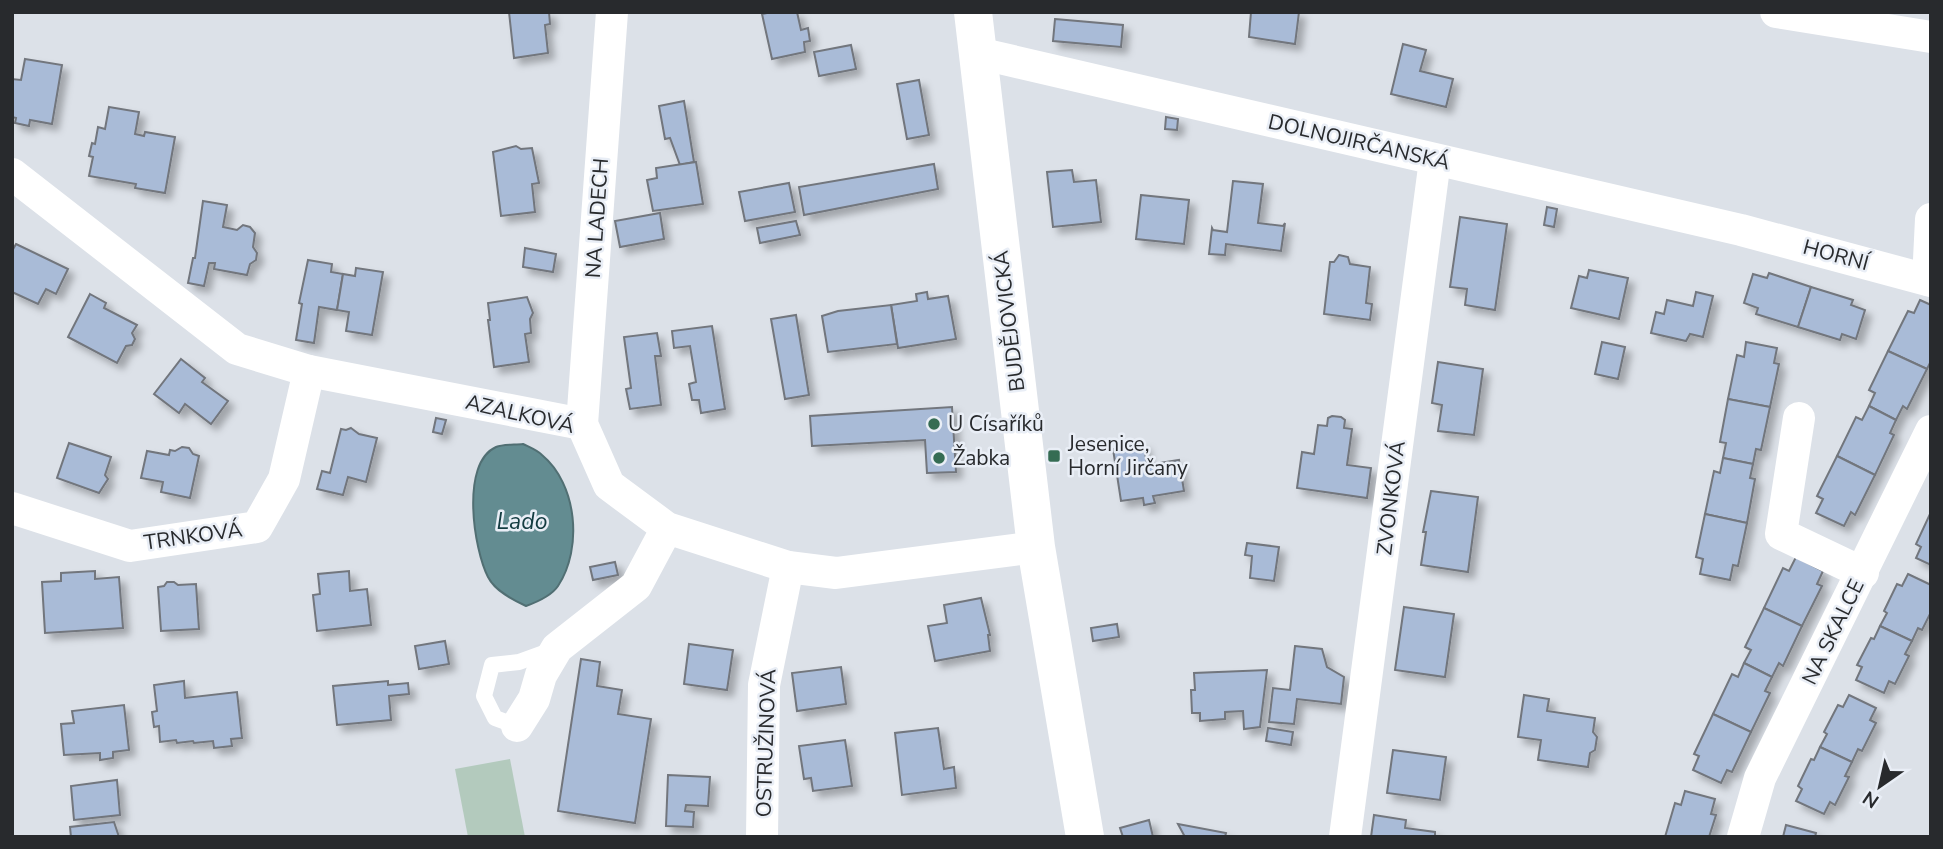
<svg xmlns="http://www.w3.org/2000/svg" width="1943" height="849" viewBox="0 0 1943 849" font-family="'Nunito Sans',sans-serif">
<defs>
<filter id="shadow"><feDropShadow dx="6" dy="6" stdDeviation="3.5" flood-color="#0004"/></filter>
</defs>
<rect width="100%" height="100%" fill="#dce1e8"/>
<path fill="#b3cabd" d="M510,759L525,837H468L455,769Z"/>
<path fill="#638c91" stroke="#516f73" stroke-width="2" d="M523,444C529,447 537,450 542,455C577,484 583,548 558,586C552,595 537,602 526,606C513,600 495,591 488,577C474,550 460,463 496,447C503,444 515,445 523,444Z"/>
<g fill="#a9bbd7" stroke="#72767d" stroke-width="2" filter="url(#shadow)">
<path d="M509,12H549L550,24L545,25L548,53L514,58Z"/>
<path d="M772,12H797L801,30L808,28L810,41L804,42L805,52L772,59L762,14Z"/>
<path d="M1251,12H1299L1295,44L1249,37Z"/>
<path d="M1055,19L1123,25L1121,47L1053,41Z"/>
<path d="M1403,44L1426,50L1420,71L1453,79L1446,107L1391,94Z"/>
<path d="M851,45L856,69L819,76L814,52Z"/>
<path d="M25,59L62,65L52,124L30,120L29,126L15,123L16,118L12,117V79L21,80Z"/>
<path d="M919,80L929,135L907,139L897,84Z"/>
<path d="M684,101L694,162L680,165L670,138L665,139L659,106Z"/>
<path d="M109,107L139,112L135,134L144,136L145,132L175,137L165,193L135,188L136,184L89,176L93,157L89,156L92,143L95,144L98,127L105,129Z"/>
<path d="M1166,117L1178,119L1177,130L1165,129Z"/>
<path d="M516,146L521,149L532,148L539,183L532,184L535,212L501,216L493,152Z"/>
<path d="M696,162L703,204L653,211L647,180L657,178L656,168Z"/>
<path d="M934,164L938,189L804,215L799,187Z"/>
<path d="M1072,170L1074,182L1096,180L1101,222L1053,227L1047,172Z"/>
<path d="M1233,181L1263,184L1258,223L1283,226L1285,223L1281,251L1226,244L1225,255L1209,254L1212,228L1213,230L1227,232Z"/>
<path d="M789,183L795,212L745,221L739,192Z"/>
<path d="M1141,195L1189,200L1184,244L1136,239Z"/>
<path d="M203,201L227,205L223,227L237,230L243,225L250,227L255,233L253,247L257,253L256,260L250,264L247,275L214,269L215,263H209L204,286L188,283L193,258H195Z"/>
<path d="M1547,207L1557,209L1554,227L1544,225Z"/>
<path d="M660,213L664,239L620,247L615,221Z"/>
<path d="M1460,217L1507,224L1495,310L1465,305L1467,289L1450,287Z"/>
<path d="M796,221L800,235L760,243L757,228Z"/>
<path d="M16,244L68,269L56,294L46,289L38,304L12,292V251Z"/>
<path d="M525,248L556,254L553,272L523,267Z"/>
<path d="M1339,255L1348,257L1350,264L1370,267L1366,303L1372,304L1370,320L1324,314L1330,262H1334Z"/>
<path d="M308,260L332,264L331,272L343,274L337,310L319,307L314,343L296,340L302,304L299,303Z"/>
<path d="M356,268L383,272L372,335L346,331L349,312L337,310L343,274L355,276Z"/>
<path d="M1589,270L1628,278L1619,319L1571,308L1579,276L1587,278Z"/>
<path d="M1769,273L1811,287L1798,327L1756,314L1758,308L1744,303L1753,274L1767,278Z"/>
<path d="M1811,287L1853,300L1851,305L1865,310L1856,339L1842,334L1840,340L1798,327Z"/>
<path d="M927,292L928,299L948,296L956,339L898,348L891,305L917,301L916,294Z"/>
<path d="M1696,292L1713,296L1703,337L1690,334L1686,341L1651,333L1656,312L1664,314L1667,300L1693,306Z"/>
<path d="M90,294L106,303L104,308L137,325L132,333L135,339L132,345L126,346L117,363L68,337Z"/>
<path d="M527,297L533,313L530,319L531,333L525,334L529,362L494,367L488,320H490L488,303Z"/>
<path d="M1920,300L1931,305V361L1927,369L1888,351L1908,311L1914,313Z"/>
<path d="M891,305L897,344L828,352L822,316L838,311Z"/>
<path d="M796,315L809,395L785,399L771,319Z"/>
<path d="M712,326L725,409L701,413L699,400H692L689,384L696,382L690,346L674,348L672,331Z"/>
<path d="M657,333L661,356H655L661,405L630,409L626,389L631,388L624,337Z"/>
<path d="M1602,342L1625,347L1618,379L1595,374Z"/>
<path d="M1746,342L1777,348L1774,363L1779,364L1770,407L1728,399L1737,355L1744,357Z"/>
<path d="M1888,351L1927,369L1907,409L1903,406L1896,420L1869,406L1875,393L1869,390Z"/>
<path d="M181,359L205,378L202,382L228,401L211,424L185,404L179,413L154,394Z"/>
<path d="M1438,362L1483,369L1474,435L1438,431L1442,405L1432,403Z"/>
<path d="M1728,399L1770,407L1761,450L1756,449L1753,464L1723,458L1726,443L1720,442Z"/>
<path d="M1869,406L1896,420L1890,433L1894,435L1875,475L1837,456L1856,417L1862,420Z"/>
<path d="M952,407L956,472L927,473L925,440L812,446L810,416Z"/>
<path d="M1332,416L1341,417L1345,420L1344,428L1352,429L1347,465L1371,468L1367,498L1297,488L1302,452L1314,454L1318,425L1327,426L1328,418Z"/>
<path d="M436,418L446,420L442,434L433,432Z"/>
<path d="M351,428L359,434L377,438L366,482L348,477L343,495L317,489L322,471L330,473L341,429L346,430Z"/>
<path d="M69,443L111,457L105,475L108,479L99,493L57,478Z"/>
<path d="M1144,444L1147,465L1179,460L1184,491L1153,496L1155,503L1144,505L1143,498L1121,501L1113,449Z"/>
<path d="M182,447L189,448L193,454L199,456L190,498L161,492L163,482L141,478L147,451L169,455L170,450L175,451Z"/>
<path d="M1837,456L1875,475L1855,515L1851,512L1844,526L1816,513L1823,499L1817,496Z"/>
<path d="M1723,458L1753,464L1750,478L1755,479L1747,523L1705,514L1714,471L1720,473Z"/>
<path d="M1431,491L1478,497L1468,572L1421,565L1426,532H1423Z"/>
<path d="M1705,514L1747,523L1738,566L1733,565L1730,580L1700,574L1703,559L1696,557Z"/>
<path d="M1930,514L1931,515V565L1916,558L1921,547L1916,544Z"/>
<path d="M1247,543L1279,547L1274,581L1250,578L1252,556L1245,555Z"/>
<path d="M1796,557L1823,571L1817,584L1822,586L1802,626L1764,608L1783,568L1789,571Z"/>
<path d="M615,562L618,575L593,580L590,567Z"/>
<path d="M95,571V579L119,577L123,628L45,633L42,582L61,581V573Z"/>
<path d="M349,571L350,591L367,589L371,625L317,631L313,595L320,594L318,574Z"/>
<path d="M1908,574L1931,585V612L1922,630L1918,628L1912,641L1880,626L1887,613L1884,611L1897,584L1902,586Z"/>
<path d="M167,582H174L178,585L196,584L199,629L161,631L158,587L164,586Z"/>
<path d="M981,598L990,635H988L990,651L935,661L928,626L947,623L944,605Z"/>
<path d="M1404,607L1454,614L1445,677L1395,670Z"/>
<path d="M1764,608L1802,626L1783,666L1779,663L1772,677L1744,663L1751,650L1745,647Z"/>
<path d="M1117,624L1119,637L1093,641L1091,628Z"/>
<path d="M1880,626L1912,641L1905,654L1909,656L1895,684L1889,681L1884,693L1856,680L1862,667L1857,665L1871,638L1874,639Z"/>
<path d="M445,641L449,664L419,669L415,646Z"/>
<path d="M689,644L733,650L727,690L684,684Z"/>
<path d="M1295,646L1322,649L1327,667L1344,677L1341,704L1297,699L1294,724L1269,722L1273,688L1290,690Z"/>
<path d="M581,659L600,662L597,686L622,690L618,714L651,719L635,823L558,811Z"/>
<path d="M1744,663L1772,677L1765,691L1770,693L1751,732L1713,714L1732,674L1738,677Z"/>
<path d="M841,667L846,704L797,711L792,673Z"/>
<path d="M1267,670L1260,727L1244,729L1243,711L1225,712V719L1200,721V713H1192L1191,690H1195L1194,673Z"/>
<path d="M184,681L185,698L237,692L242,738L231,739L232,746L214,748L213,741L194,743L193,741L177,743L176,740L160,742L159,726L154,727L152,712L157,711L154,685Z"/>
<path d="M388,681V685L408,683L409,694L389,696L391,720L337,725L333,686Z"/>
<path d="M1524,695L1549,699L1547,711L1595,718L1593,732L1597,737L1595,750L1590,753L1588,767L1538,760L1541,740L1518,737Z"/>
<path d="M1849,695L1876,708L1870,720L1876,723L1862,751L1858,749L1852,762L1820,747L1827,734L1824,732L1838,705L1843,707Z"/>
<path d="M124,705L129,750L113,752V758L100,760V753L64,755L61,724L74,723L72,711Z"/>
<path d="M1713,714L1751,732L1732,772L1727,770L1721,783L1693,770L1699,756L1694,754Z"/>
<path d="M938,728L944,769L954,767L956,788L902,795L895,733Z"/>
<path d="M1268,728L1293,732L1291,745L1266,741Z"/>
<path d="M845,740L852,786L813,791L811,778L804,779L799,746Z"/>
<path d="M1820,747L1852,762L1845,776L1849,777L1835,805L1830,802L1824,814L1796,801L1802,789L1798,786L1811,759L1814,760Z"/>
<path d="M1393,750L1446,757L1440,800L1387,793Z"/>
<path d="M668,775L710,777L708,806L686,805L685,811L694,812L693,827L666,826Z"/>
<path d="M117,780L120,815L74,820L71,786Z"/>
<path d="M1685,791L1715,799L1711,814L1716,815L1709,837H1665L1675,803L1681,805Z"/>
<path d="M1374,815L1406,820L1405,828L1435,832V837H1371Z"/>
<path d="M1149,820L1153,837H1123L1120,828Z"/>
<path d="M114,822L119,837H71L70,827Z"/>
<path d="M1178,824L1226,833L1225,837H1185Z"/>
<path d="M1786,825L1816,833L1815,837H1783Z"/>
</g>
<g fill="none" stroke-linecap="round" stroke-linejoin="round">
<path stroke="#fff" stroke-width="16" d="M517,726L495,718L484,696L492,665L519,662L552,650"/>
<g stroke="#fff" stroke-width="32">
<path d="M612,12L582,424L609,485L667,528L788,567L836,573L1036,547"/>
<path d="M1776,12L1931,37"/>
<path d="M978,53L1741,230L1931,281"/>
<path d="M12,174L237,349L309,371L582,424"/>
<path d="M1928,280L1931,219"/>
<path d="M1799,418L1781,534L1863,573"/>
<path d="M12,508L130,546L257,527L284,479L309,371"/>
<path d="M517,726L534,699L541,675L557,648L636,586L667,528"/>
<path d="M762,837L764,685L788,567"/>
<path d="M1345,837L1435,160"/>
<path d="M1743,837L1760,778L1931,431"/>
</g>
<path stroke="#fff" stroke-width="38" d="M973,12L1036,547L1085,837"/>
</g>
<g fill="#356c53" stroke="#e9eef6" stroke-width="2.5">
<circle cx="934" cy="424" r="7"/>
<rect x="1047" y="449" width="14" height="14" rx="3.5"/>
<circle cx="939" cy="458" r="7"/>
</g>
<g text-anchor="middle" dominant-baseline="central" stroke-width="5" stroke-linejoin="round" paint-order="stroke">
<g font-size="21" fill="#282a2d" stroke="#e9eef6">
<text transform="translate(1359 142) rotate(13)">DOLNOJIRČANSKÁ</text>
<text transform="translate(597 218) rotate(-86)">NA LADECH</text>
<text transform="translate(1836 255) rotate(15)">HORNÍ</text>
<text transform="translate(1009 321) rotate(-97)">BUDĚJOVICKÁ</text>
<text transform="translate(520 414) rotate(13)">AZALKOVÁ</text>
<text transform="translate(1391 498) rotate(-83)">ZVONKOVÁ</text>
<text transform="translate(193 536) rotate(-8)">TRNKOVÁ</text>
<text transform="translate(1833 632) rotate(-64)">NA SKALCE</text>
<text transform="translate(766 743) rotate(-88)">OSTRUŽINOVÁ</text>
</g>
<g font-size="21" fill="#282a2d" stroke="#e9eef6" text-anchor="start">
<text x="948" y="424">U Císaříků</text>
<text x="1068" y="444">Jesenice,<tspan x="1068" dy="24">Horní Jirčany</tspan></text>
<text x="953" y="458">Žabka</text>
</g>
<g font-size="23" font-style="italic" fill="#143c41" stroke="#e9eef6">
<text x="522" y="521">Lado</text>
</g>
</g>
<rect width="1943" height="849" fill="none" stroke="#282a2d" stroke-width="28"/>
<g transform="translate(1880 786) rotate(214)" stroke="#e9eef6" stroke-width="5" paint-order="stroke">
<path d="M0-5L12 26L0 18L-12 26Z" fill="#282a2d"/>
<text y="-10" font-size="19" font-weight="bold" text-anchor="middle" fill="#282a2d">N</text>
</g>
</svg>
